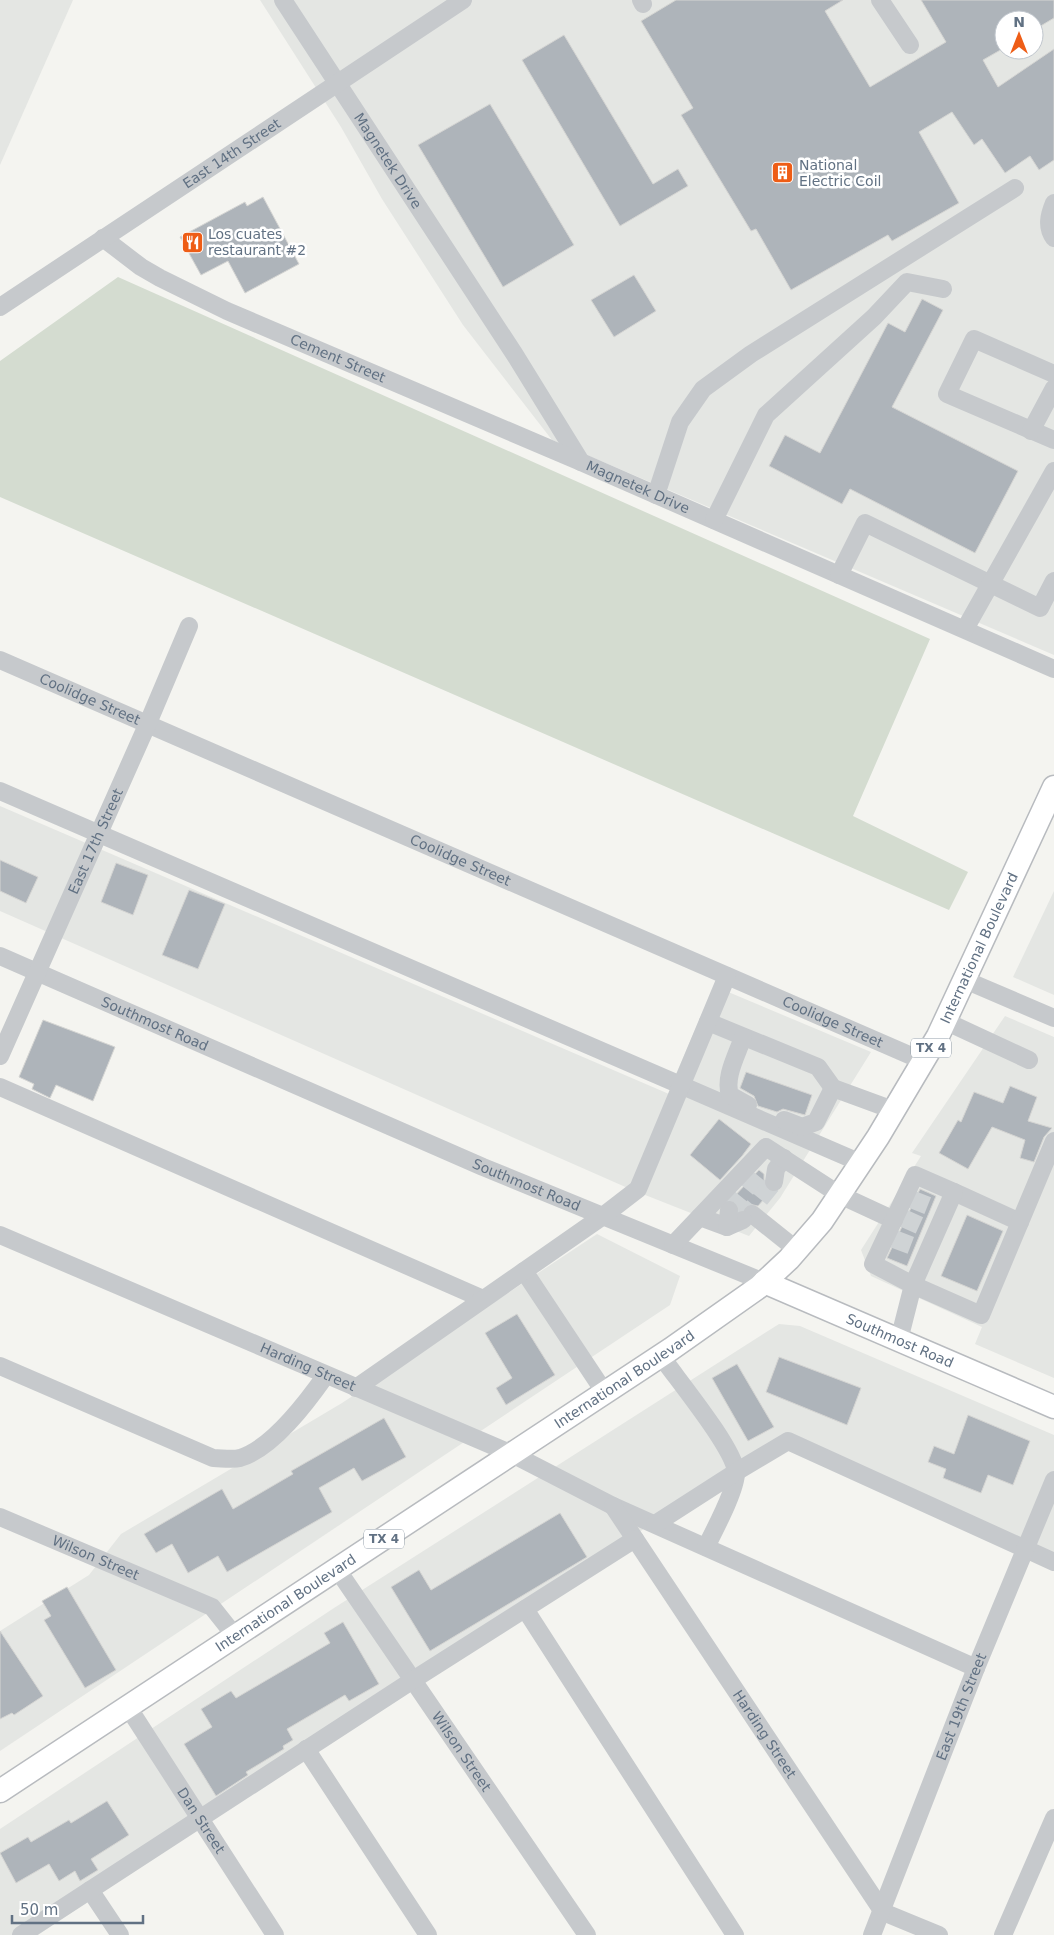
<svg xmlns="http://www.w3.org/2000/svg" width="1054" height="1935" viewBox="0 0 1054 1935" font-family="'DejaVu Sans',sans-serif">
<rect width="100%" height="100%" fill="#f4f4f0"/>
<g fill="#e4e6e3" fill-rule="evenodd">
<path d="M0,0H73L0,165Z"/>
<path d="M260,0H1054V655L552,440L463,325L382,199L341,127ZM1004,20H1034V50H1004Z"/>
<path d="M0,806L669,1094L676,1074L714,986L871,1052L780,1198L749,1236L630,1189L0,911Z"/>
<path d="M1054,891V995L1013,977Z"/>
<path d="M1005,1016L1054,1037V1378L975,1344L982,1327L871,1276L861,1250L921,1156L912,1153Z"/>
<path d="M597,1234L680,1276L670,1305L0,1751V1631L89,1575L121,1534L342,1403Z"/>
<path d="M779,1324L800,1326L1054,1435V1555L781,1437L38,1935H0V1829L334,1608Z"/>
</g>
<path fill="#d4dcd0" d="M118,277L930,639L853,816L968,872L949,910L0,497V361Z"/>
<g fill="#aeb4ba" stroke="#d5d5d3">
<path d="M676,0H843L825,11L870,87L946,42L921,0H1054V18L1034,30V20H1004V48L983,60L998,87L1054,49V160L1039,170L1030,156L1005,173L982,139L974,145L952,112L919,132L959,203L892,241L888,235L791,290L756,229L751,231L681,115L693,108L641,21Z"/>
<path d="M564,35L653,184L678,169L688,186L620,226L522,60Z"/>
<path d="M490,104L574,245L503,287L418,145Z"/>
<path d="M263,197L299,264L245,293L228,261L201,275L180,237L245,202L247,206Z"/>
<path d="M634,275L656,311L614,337L591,300Z"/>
<path d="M922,299L943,310L892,407L1018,471L975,553L850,489L842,504L769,466L785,435L820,453L888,323L905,332Z"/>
<path d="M0,860L38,877L26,903L0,891Z"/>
<path d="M116,863L148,875L133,915L101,902Z"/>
<path d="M189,890L225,904L198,969L162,955Z"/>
<path d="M43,1020L115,1047L93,1101L56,1085L50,1098L32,1089L34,1084L19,1077Z"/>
<path d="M746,1072L812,1095L805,1115L783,1109L777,1112L758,1106L754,1096L740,1088Z"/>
<path d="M1010,1086L1037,1097L1028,1121L1052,1128L1044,1137L1034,1162L1020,1158L1025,1140L992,1127L968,1169L939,1153L958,1120L961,1122L974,1092L1003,1103Z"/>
<path d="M719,1119L751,1144L742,1156L720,1180L690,1155Z"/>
<path d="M759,1170L764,1174V1185L770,1192L758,1206L749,1204L739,1210L736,1202L731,1200Z"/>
<path d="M920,1189L936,1196L907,1266L887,1258Z"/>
<path d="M967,1215L1003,1231L977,1291L941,1276Z"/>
<path d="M517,1314L555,1375L506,1405L496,1388L512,1378L485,1333Z"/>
<path d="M779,1357L861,1388L847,1425L766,1392Z"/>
<path d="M737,1364L774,1427L748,1441L712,1378Z"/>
<path d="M968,1415L1030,1441L1013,1485L988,1475L981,1493L943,1478L946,1469L928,1462L934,1446L954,1454Z"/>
<path d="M384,1418L406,1457L362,1481L354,1468L319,1488L332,1512L227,1572L218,1556L188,1573L172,1544L156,1553L144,1534L222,1489L233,1509L293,1474L291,1471Z"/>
<path d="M560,1513L587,1557L430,1651L391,1587L419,1570L431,1590Z"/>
<path d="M67,1587L116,1670L85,1688L44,1620L51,1616L42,1601Z"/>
<path d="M343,1622L379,1684L349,1701L345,1695L287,1729L293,1740L283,1746L284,1749L246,1772L248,1775L216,1796L184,1744L212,1727L201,1709L231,1691L236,1698L330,1643L324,1633Z"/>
<path d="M0,1631L43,1696L14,1715L12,1713L0,1719Z"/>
<path d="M107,1801L129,1835L91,1859L98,1870L80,1881L75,1871L59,1881L49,1864L16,1883L0,1853L28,1837L31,1842L69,1820L71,1823Z"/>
</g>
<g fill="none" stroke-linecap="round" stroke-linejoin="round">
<g stroke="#cfd3d5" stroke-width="18" stroke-dasharray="18 9" stroke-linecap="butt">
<path d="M911,1199L931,1207"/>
<path d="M729,1210L761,1171"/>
<path d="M903,1218L923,1227"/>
<path d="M743,1220L774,1182"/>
<path d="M894,1239L915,1247"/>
</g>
<defs>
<g id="major">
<path id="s13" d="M764,1282L1054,1407"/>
<path id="s14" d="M0,1791L671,1349L759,1287L789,1259L822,1221L878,1137L938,1036L1054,787"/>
</g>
</defs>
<use href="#major" stroke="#b8bbbf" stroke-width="25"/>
<g stroke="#c6c9cc" stroke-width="18">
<path id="s1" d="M283,0L515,355L581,462L1054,669"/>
<path d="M641,0L643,4"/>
<path d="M880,0L910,45"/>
<path d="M1054,203C1049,215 1046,227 1054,238"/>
<path id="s2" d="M103,238L141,267L160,278L227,311L581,462"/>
<path id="s3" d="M0,307L463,0"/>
<path d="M1054,374L974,339L947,394L1054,440"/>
<path d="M1031,431L1054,388"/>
<path d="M656,495L680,422L703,389L751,354L1015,188"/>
<path d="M714,520L766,415L874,317L907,282L943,289"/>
<path d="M839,575L865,523L1040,608L1054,581"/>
<path d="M965,629L1054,471"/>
<path id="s4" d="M0,660L923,1061"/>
<path d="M0,791L861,1163"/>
<path id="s5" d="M0,956L483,1167L764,1282"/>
<path d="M965,980L1054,1018"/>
<path d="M945,1021L1029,1060"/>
<path d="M708,1022L818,1067L833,1088L893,1110"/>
<path d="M743,1037C737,1055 724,1077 730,1095L748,1105"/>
<path id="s6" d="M0,1056L148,723L189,626"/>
<path d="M0,1087L483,1299"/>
<path d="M784,1120L802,1127L816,1122L833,1088"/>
<path d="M774,1182L776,1169L784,1158"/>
<path d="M954,1192L1020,1222"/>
<path d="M752,1214L797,1250"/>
<path d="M700,1217L727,1227L743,1220"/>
<path d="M727,1227L729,1210"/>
<path id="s7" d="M0,1235L512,1454L613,1506L976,1668"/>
<path d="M673,1245L766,1147L840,1195L894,1220"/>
<path d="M524,1271L605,1393"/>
<path d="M899,1340L913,1285L873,1264L915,1175L954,1192L913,1285L981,1315L1054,1141"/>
<path d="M661,1356C677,1379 734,1448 736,1472C737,1488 714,1531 706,1547"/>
<path d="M0,1366L213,1458C221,1458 232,1460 240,1458C273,1448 307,1402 326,1375"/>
<path d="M356,1388L603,1216L638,1189L727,976"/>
<path id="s8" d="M613,1506L883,1912L939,1935"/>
<path id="s9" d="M0,1517L212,1607L235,1636"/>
<path d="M655,1524L736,1472L788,1441L1054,1562"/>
<path id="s10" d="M337,1569L587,1935"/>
<path d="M525,1609L735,1935"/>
<path id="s11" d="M128,1707L275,1935"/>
<path d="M306,1749L428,1935"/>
<path d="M90,1890L120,1935"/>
<path d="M21,1935L413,1680L635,1539"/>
<path id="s12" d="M872,1935L976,1668L1054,1480"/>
<path d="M1003,1935L1054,1818"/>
</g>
<use href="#major" stroke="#fff" stroke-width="22"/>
</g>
<defs>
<symbol id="building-square" viewBox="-11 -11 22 22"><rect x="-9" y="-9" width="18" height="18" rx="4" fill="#ee5d16" stroke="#fff"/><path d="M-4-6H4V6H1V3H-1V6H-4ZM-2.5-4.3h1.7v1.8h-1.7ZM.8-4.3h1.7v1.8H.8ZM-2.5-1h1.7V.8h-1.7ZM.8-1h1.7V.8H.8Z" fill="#fff"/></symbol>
<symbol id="restaurant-square" viewBox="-11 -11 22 22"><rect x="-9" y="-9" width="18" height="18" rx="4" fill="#ee5d16" stroke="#fff"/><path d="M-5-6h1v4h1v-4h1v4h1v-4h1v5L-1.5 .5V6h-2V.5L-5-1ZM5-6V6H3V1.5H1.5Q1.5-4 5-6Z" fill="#fff"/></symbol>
</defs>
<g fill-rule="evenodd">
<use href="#building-square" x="770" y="160" width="25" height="25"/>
<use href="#restaurant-square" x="180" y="230" width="25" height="25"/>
</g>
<g text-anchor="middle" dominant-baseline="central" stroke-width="5" stroke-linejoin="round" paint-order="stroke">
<g fill="#fff" stroke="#909ca8" stroke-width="1">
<rect x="911" y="1038.5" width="40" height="19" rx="4"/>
<rect x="364" y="1529.5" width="40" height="19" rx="4"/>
</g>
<g font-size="12" font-weight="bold" fill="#617183">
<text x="931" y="1048">TX 4</text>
<text x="384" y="1539">TX 4</text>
</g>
<g font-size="14" fill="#617183" stroke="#fff">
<text stroke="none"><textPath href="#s3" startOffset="278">East 14th Street</textPath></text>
<text stroke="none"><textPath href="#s1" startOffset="192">Magnetek Drive</textPath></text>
<text stroke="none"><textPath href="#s2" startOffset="265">Cement Street</textPath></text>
<text stroke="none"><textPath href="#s1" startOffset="612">Magnetek Drive</textPath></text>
<text stroke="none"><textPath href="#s4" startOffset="98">Coolidge Street</textPath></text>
<text stroke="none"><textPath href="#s6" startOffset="235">East 17th Street</textPath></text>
<text stroke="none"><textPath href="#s4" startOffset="502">Coolidge Street</textPath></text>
<text stroke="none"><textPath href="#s14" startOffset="1318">International Boulevard</textPath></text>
<text stroke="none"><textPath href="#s4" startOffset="908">Coolidge Street</textPath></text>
<text stroke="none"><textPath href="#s5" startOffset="169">Southmost Road</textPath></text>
<text stroke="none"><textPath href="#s5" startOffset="574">Southmost Road</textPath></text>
<text stroke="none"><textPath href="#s13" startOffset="148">Southmost Road</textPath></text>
<text stroke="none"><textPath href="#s7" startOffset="335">Harding Street</textPath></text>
<text stroke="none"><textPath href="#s14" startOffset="748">International Boulevard</textPath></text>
<text stroke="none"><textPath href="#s9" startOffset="104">Wilson Street</textPath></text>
<text stroke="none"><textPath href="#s14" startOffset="342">International Boulevard</textPath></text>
<text stroke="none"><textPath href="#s12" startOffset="245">East 19th Street</textPath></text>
<text stroke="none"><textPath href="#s8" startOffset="274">Harding Street</textPath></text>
<text stroke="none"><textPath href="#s10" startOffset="221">Wilson Street</textPath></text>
<text stroke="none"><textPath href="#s11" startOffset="135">Dan Street</textPath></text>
</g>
<g font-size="14" fill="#617183" stroke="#fff" text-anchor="start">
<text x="799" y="165">National<tspan x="799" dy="16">Electric Coil</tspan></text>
<text x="208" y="234">Los cuates<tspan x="208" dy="16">restaurant #2</tspan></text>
</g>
</g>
<g transform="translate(1019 35)"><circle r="24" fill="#ffffff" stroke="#c0c6cd"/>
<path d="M0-4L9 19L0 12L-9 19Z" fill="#ee5d16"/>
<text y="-8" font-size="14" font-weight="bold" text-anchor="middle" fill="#617183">N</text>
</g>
<path d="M12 1915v8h131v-8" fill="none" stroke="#617183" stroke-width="2.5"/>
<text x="20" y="1915" font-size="15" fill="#617183" stroke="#ffffff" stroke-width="4" paint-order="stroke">50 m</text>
</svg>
